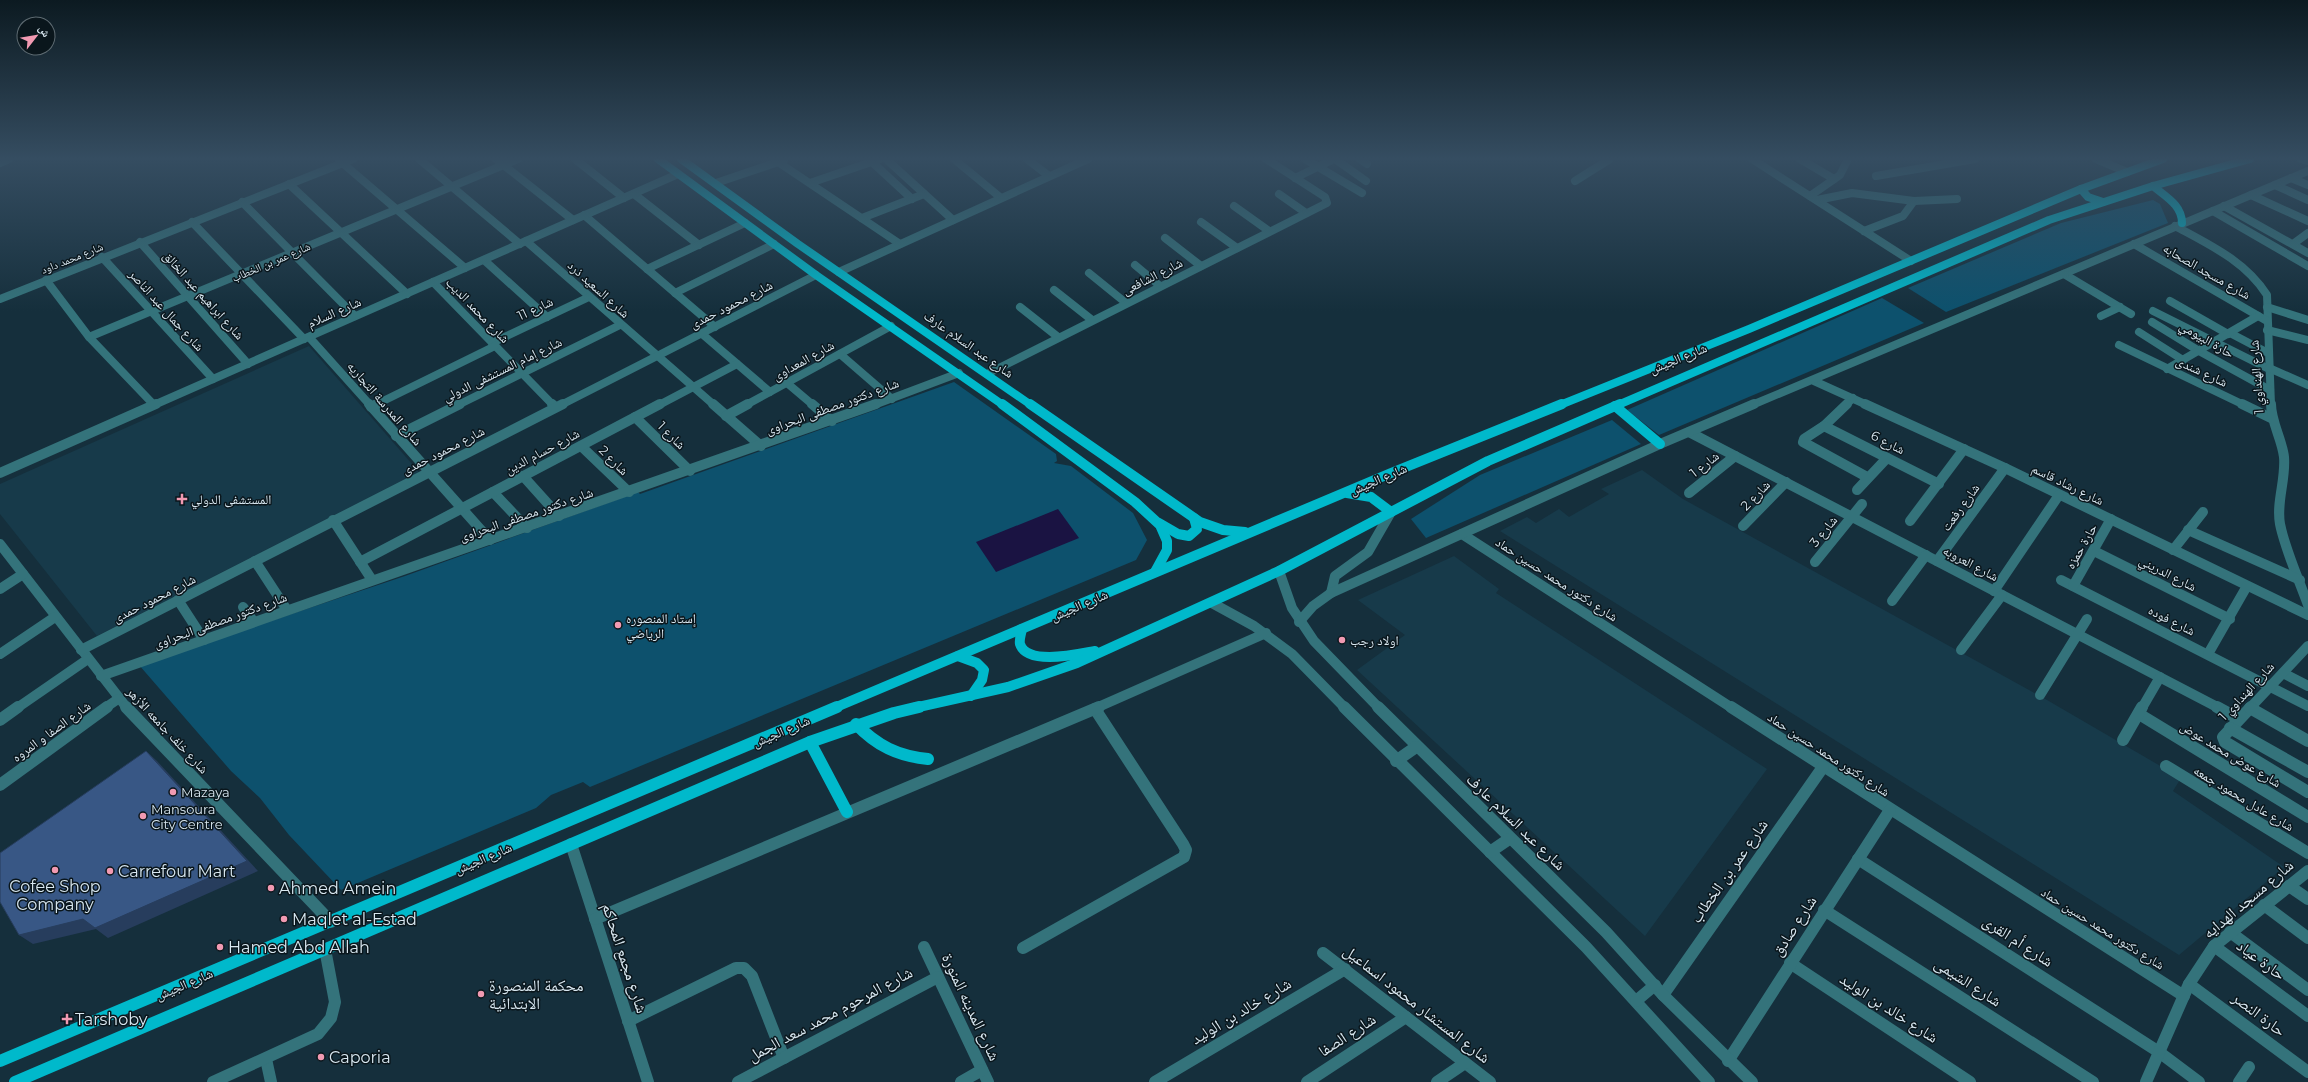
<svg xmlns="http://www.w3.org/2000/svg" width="2308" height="1082" viewBox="0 0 2308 1082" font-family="Montserrat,'Noto Naskh Arabic',sans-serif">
<rect width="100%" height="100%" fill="#152f3c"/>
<g fill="#173a4a">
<path d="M309,346L419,472L97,636L0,514V484Z"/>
<path d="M1642,470L1683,499L2047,700L2181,778L2173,791L2284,867L2179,955L1500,531L1527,517L1536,523L1559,509L1569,517L1609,494L1601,489Z"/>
<path d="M1454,556L1499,589L1496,593L1767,769L1645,936L1357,670L1405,635L1358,600Z"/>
</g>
<g fill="#0d516d">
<path d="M2153,200L2160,204L2168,223L1946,312L1908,288L2061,223Z"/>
<path d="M1882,298L1924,323L1659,435L1627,410Z"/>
<path d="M954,382L1056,454L1057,461L1054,463L1071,466L1133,513L1147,540L1136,560L590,787L583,782L551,795L536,808L341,890L289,835L260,798L231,771L139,665L405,576L638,492L640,494Z"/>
<path d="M1612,420L1641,444L1426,538L1411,519L1480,475Z"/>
</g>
<path fill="#1a1342" d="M1058,509L1079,538L996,572L976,542Z"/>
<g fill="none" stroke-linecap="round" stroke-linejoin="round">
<g stroke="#34737b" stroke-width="8">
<path d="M419,159L520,244"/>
<path d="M496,159L573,220"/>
<path d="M575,159L624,198"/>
<path d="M886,159L953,220"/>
<path d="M954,159L1001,198"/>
<path d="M1027,159L1049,176"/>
<path d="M1305,159L1362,193"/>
<path d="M1335,159L1366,181"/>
<path d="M1360,159L1367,164"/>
<path d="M1752,159L1911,261"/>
<path d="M1800,159L1834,179"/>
<path d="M2096,159L2127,172"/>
<path d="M339,160L465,268"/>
<path d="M778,162L900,244"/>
<path d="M872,162L912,199"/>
<path d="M0,163L9,159"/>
<path d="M1876,176L1975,159"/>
<path d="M1295,178L1334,159"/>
<path d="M2291,178L2308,185"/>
<path d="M1575,181L1610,159"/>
<path d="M716,183L784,160"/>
<path d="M810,183L880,159"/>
<path d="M289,184L407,294"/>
<path d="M2275,185L2308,200"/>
<path d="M634,194L699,245"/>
<path d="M1279,194L1306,213"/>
<path d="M2251,195L2308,221"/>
<path d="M1810,196L1840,175L1848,159"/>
<path d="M1817,200L1852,193L1914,201"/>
<path d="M242,202L355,316"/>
<path d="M1234,206L1269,231"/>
<path d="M2224,206L2308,253"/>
<path d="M2213,211L2308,266"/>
<path d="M584,215L715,327"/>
<path d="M862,218L924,194"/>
<path d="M192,222L304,339"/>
<path d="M1201,222L1237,248"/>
<path d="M2175,226C2210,245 2245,261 2267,295L2271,405"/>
<path d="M1864,231L1903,216L1914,201L1957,199"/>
<path d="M1165,238L1201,266"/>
<path d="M526,241L714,405"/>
<path d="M140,242L248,364"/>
<path d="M2134,244L2267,321"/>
<path d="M2293,244L2308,233"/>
<path d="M102,257L213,379"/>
<path d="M484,260L547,317"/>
<path d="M1135,265L1160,286"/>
<path d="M647,269L745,223"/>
<path d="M839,272L1088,159"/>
<path d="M1089,273L1126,303"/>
<path d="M2064,274L2131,314"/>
<path d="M46,280L89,337L154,405"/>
<path d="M433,282L553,405"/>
<path d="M1054,290L1092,320"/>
<path d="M675,293L774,244"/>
<path d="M0,299L353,159"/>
<path d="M2170,301L2228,334"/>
<path d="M1020,307L1058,337"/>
<path d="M2267,307L2308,320"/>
<path d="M2153,311L2269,369"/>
<path d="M2101,316L2120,307"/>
<path d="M2152,322L2199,351L2270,390"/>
<path d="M2267,330L2308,340"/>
<path d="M2139,332L2183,360"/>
<path d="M701,333L770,392"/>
<path d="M2230,333L2268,353"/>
<path d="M89,337L518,159"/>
<path d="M309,337L370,405"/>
<path d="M492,343L589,297"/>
<path d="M2119,345L2244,405"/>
<path d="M840,354L892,399"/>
<path d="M2269,368L2308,385"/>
<path d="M2167,369L2258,316"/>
<path d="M1814,381L1867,405"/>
<path d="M787,383L813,405"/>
<path d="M154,405L678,174"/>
<path d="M375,405L495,346"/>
<path d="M458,405L620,325"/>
<path d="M561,405L816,275"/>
<path d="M659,405L737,364"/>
<path d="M746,405L891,326"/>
<path d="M874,405L959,373"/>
<path d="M1846,405L1853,398"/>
</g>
<g stroke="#34737b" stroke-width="10">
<path d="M369,404L490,540"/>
<path d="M552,404L555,407"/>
<path d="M713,404L761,446"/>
<path d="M812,404L832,421"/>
<path d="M1847,404L1824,426L1804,439L1803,442L1867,477"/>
<path d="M1865,404L2005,468L2308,615"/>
<path d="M2242,404L2273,419"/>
<path d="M2271,404C2271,422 2282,439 2284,457C2286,480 2276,502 2280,524C2285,549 2299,580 2308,605"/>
<path d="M371,407L377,404"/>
<path d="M726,416L748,404"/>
<path d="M635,417L690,471"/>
<path d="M1824,426L1939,484"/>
<path d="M1689,432L2219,708"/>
<path d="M396,436L460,404"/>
<path d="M581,446L629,492"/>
<path d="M0,473L156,404"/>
<path d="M523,476L559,516"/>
<path d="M1857,490L1887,458"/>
<path d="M493,492L527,528"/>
<path d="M1689,493L1735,456"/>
<path d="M333,520L372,580"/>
<path d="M1910,521L1964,449"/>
<path d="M1743,526L1786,482"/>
<path d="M2188,530L2300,580"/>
<path d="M1462,534L1732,708"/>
<path d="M0,544L127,708"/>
<path d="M2173,550L2203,512"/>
<path d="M2094,551L2230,619"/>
<path d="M255,561L287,610"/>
<path d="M1937,561L2005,468"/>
<path d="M360,562L660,404"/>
<path d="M1815,562L1862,504"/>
<path d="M2061,580L2308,706"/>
<path d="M2073,586L2111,519"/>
<path d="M0,589L23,574"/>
<path d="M1994,591L2059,495"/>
<path d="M1331,593L1335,576L1368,552L1391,512"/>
<path d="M178,600L204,640"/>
<path d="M1892,601L1926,555"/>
<path d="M243,607L254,622"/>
<path d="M81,650L563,404"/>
<path d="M1961,650L2002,595"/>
<path d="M0,654L55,617"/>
<path d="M2208,654L2247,586"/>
<path d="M2283,673L2308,686"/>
<path d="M101,676L876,404"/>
<path d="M2040,695L2087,619"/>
<path d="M17,708L88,659"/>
<path d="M105,708L118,699"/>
<path d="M2142,708L2160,677"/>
<path d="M2250,708L2308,646"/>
</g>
<g stroke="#34737b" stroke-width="12">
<path d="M126,707L331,922"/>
<path d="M1731,707L2184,996"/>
<path d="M2217,707L2239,719"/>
<path d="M2251,707L2223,737L2225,742L2308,792"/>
<path d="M2250,708L2308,741"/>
<path d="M2139,714L2308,817"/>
<path d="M0,720L18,707"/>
<path d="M2230,728L2308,772"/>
<path d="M2123,740L2142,707"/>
<path d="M2166,766L2308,853"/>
<path d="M0,785L107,707"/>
<path d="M1858,859L2159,1052L2199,1082"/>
<path d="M2289,886L2308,899"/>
<path d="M2264,905L2308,938"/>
<path d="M1824,910L2093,1082"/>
<path d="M2230,932L2308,990"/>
<path d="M2214,946L2308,1016"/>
<path d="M924,947L988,1082"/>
<path d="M1023,948L1184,857L1186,850L1183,844L1095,709"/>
<path d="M1323,953L1490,1082"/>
<path d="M1790,963L1970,1082"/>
<path d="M2189,984L2308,1072"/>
<path d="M1663,995L1823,767"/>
<path d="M628,1021L736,968H744L752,976L784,1058"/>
<path d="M266,1059L271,1082"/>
<path d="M1728,1061L1890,810"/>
<path d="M738,1082L938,977"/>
<path d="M961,1082L982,1070"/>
<path d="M1155,1082L1345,969"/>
<path d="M1307,1082L1406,1017"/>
<path d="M1437,1082L1465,1063"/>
<path d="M2146,1082L2189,984L2214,946L2308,871"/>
<path d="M2239,1082L2249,1067"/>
</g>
<g stroke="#34737b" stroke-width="8">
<path d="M2301,159L2308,161"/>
<path d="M987,374L1327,203L1325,197L1266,159"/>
<path d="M1752,405L2308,171"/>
</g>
<g stroke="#34737b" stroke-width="10">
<path d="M1279,571L1292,608L1314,641L1379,708"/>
<path d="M1212,603L1254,626L1292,654L1345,708"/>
<path d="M1299,622L1313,606L1331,593L1660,444L1754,404"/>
<path d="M1096,708L1266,633"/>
</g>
<g stroke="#34737b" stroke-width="12">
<path d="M1344,707L1586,947L1709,1082"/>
<path d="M1378,707L1606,932L1663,995L1752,1082"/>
<path d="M1396,761L1416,747"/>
<path d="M571,844L648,1082"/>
<path d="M1490,852L1509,839"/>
<path d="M595,919L1099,707"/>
<path d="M1636,1001L1655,985"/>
<path d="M213,1082L318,1034L331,1018L335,1002L325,949"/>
</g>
<g stroke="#00b9cb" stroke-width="8">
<path d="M658,159L816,275L1003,405"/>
<path d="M681,159L798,244L1031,405"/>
<path d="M2153,186C2166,197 2182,205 2182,223"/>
<path d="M2081,189L2088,197L2103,202"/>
<path d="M1560,405L1749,329L2081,189L2163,159"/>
<path d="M1618,405L2049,220L2153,186L2250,159"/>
</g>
<g stroke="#00b9cb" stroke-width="10">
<path d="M1002,404L1135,502L1160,525L1167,541V550L1155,572"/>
<path d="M1030,404L1200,522L1223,530L1245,532"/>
<path d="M1615,406L1660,444"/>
<path d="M1347,493L1371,497L1391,512"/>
<path d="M1159,523L1178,534L1189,536L1197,529L1194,518"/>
<path d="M1022,629C1021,634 1019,640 1020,644C1027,666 1078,654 1095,651"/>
<path d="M958,656L977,663L984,670L982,680L971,696"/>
<path d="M834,708L1391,473L1562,404"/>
<path d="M914,708L1008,687L1077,663L1279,571L1488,461L1620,404"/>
</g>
<g stroke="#00b9cb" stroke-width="12">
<path d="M856,724C877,746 898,756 928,759"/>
<path d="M810,742L847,812"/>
<path d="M0,1061L837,707"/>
<path d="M15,1082L810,742L894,713L919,707"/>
</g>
</g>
<path fill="#273d5d" d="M146,751L157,761L258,871L108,938L96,929L33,944L19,935Z"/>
<path fill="#385785" stroke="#273d5d" d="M146,751L247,861L95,928L83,919L19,935L0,902V853Z"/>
<linearGradient id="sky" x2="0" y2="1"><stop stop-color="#0c1a21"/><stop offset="0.51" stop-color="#354d61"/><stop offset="1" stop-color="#354d61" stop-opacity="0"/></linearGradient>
<rect width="2308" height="311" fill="url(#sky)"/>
<g fill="#f19ab2" stroke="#0a161c" stroke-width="1.5">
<path d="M180 493h4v4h4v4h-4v4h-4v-4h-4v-4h4z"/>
<circle cx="618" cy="625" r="4"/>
<circle cx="1342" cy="640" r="4"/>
<circle cx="173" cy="792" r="4"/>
<circle cx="143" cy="816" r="4"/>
<circle cx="55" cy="870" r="4"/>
<circle cx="110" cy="871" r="4"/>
<circle cx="271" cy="888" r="4"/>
<circle cx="284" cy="919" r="4"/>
<circle cx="220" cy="947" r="4"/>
<circle cx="481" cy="994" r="4"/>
<path d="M65 1013h4v4h4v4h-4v4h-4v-4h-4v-4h4z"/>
<circle cx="321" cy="1057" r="4"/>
</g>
<g text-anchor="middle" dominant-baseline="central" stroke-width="3" stroke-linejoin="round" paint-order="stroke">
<g font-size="11" fill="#d9e8f1" stroke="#0a161c">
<text transform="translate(72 258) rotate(-22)">شارع محمد داود</text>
<text transform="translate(271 262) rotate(-23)">شارع عمر بن الخطاب</text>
</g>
<g font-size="13" fill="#d9e8f1" stroke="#0a161c">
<text transform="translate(2207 271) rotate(30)">شارع مسجد الصحابه</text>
<text transform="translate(1152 276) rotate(-27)">شارع الشافعى</text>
<text transform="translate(599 289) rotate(42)">شارع السعيد ذرد</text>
<text transform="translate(204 295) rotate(48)">شارع ابراهيم عبد الخالق</text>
<text transform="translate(731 304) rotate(-27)">شارع محمود حمدى</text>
<text transform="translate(535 308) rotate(-25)">شارع 11</text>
<text transform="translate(167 310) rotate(48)">شارع جمال عبد الناصر</text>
<text transform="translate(478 310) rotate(46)">شارع محمد الديب</text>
<text transform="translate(334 312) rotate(-24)">شارع السلام</text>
<text transform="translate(2207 339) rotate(30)">حارة البيومي</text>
<text transform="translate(969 344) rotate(35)">شارع عبد السلام عارف</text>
<text transform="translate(1678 358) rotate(-22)">شارع الجيش</text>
<text transform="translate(803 360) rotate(-29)">شارع المعداوى</text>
<text transform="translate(502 369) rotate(-26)">شارع إمام المستشفى الدولي</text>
<text transform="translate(2202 371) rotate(25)">شارع شندى</text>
<text transform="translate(2256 377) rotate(-94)">شارع الهنداوي 1</text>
<text transform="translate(385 403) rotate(49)">شارع المدرسة التجاريه</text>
<text transform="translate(832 406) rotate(-20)">شارع دكتور مصطفى البحراوى</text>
<text transform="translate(672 435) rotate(45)">شارع 1</text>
<text transform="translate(1888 442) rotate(27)">شارع 6</text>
<text transform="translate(443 450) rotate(-27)">شارع محمود حمدى</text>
<text transform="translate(542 451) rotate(-28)">شارع حسام الدين</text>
<text transform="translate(614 460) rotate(45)">شارع 2</text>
<text transform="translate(1704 464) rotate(-38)">شارع 1</text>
<text transform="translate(1378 479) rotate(-23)">شارع الجيش</text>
<text transform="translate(2068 484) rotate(26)">شارع رشاد قاسم</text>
<text transform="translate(1755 495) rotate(-46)">شارع 2</text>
<text transform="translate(1960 507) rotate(-54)">شارع رفعت</text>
<text transform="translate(526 514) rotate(-19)">شارع دكتور مصطفى البحراوى</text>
<text transform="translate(1823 531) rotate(-51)">شارع 3</text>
<text transform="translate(2081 546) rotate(-60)">حارة حمزه</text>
<text transform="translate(1971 563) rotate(28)">شارع العروبه</text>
<text transform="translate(2168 573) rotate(27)">شارع الدريني</text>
<text transform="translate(1557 579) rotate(33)">شارع دكتور محمد حسين حماد</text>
<text transform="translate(154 598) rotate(-27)">شارع محمود حمدى</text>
<text transform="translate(1079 605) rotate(-23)">شارع الجيش</text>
<text transform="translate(220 620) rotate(-20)">شارع دكتور مصطفى البحراوى</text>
<text transform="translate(2172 620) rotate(27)">شارع فوده</text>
<text transform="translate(2246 691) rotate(-47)">شارع الهنداوي 1</text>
<text transform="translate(168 730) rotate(47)">شارع خلف جامعه الأزهر</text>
<text transform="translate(51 731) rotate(-36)">شارع الصفا و المروه</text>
<text transform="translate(781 731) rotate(-23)">شارع الجيش</text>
<text transform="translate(1829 754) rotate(33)">شارع دكتور محمد حسين حماد</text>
<text transform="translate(2231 754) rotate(31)">شارع عوض محمد عوض</text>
<text transform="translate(2244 798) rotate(31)">شارع عادل محمود جمعه</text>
<text transform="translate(483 858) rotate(-23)">شارع الجيش</text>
<text transform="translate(2103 928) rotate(32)">شارع دكتور محمد حسين حماد</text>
<text transform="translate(184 984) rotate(-23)">شارع الجيش</text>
</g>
<g font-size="13" fill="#d9e8f1" stroke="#0a161c" text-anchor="start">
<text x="191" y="499">المستشفى الدولي</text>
<text x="626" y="618">إستاد المنصوره<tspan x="626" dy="15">الرياضي</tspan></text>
<text x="1350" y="640">اولاد رجب</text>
<text x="181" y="792">Mazaya</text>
<text x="151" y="809">Mansoura<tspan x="151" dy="15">City Centre</tspan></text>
</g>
<g font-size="16" fill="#d9e8f1" stroke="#0a161c">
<text transform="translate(1516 822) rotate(44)">شارع عبد السلام عارف</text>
<text transform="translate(1729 871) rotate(-55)">شارع عمر بن الخطاب</text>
<text transform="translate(2248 899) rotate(-40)">شارع مسجد الهدايه</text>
<text transform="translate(1794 926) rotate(-57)">شارع صادق</text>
<text transform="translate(2018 941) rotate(33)">شارع أم القرى</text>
<text transform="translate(625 958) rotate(72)">شارع مجمع المحاكم</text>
<text transform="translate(2261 960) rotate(36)">حارة عياد</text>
<text transform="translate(1968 982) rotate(33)">شارع الشيمى</text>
<text transform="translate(1417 1004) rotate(38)">شارع المستشار محمود اسماعيل</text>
<text transform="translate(971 1007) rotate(65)">شارع المدينه المنورة</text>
<text transform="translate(1889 1008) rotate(33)">شارع خالد بن الوليد</text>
<text transform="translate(1241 1011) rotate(-31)">شارع خالد بن الوليد</text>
<text transform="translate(830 1014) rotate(-28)">شارع المرحوم محمد سعد الجمل</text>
<text transform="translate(2259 1014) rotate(37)">حارة النصر</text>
<text transform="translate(1347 1035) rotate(-33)">شارع الصفا</text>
</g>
<g font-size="16" fill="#d9e8f1" stroke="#0a161c" text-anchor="start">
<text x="118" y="871">Carrefour Mart</text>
<text x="55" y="886" text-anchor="middle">Cofee Shop<tspan x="55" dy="18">Company</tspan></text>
<text x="279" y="888">Ahmed Amein</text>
<text x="292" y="919">Maqlet al-Estad</text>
<text x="228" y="947">Hamed Abd Allah</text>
<text x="489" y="985">محكمة المنصورة<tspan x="489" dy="18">الابتدائية</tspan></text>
<text x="75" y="1019">Tarshoby</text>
<text x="329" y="1057">Caporia</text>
</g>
</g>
<g transform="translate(36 36) rotate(59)"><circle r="19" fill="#0a161c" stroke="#5d6a71"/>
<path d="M0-3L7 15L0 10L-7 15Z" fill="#f19ab2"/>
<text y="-6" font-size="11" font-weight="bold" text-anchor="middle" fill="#d9e8f1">ش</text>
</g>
</svg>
